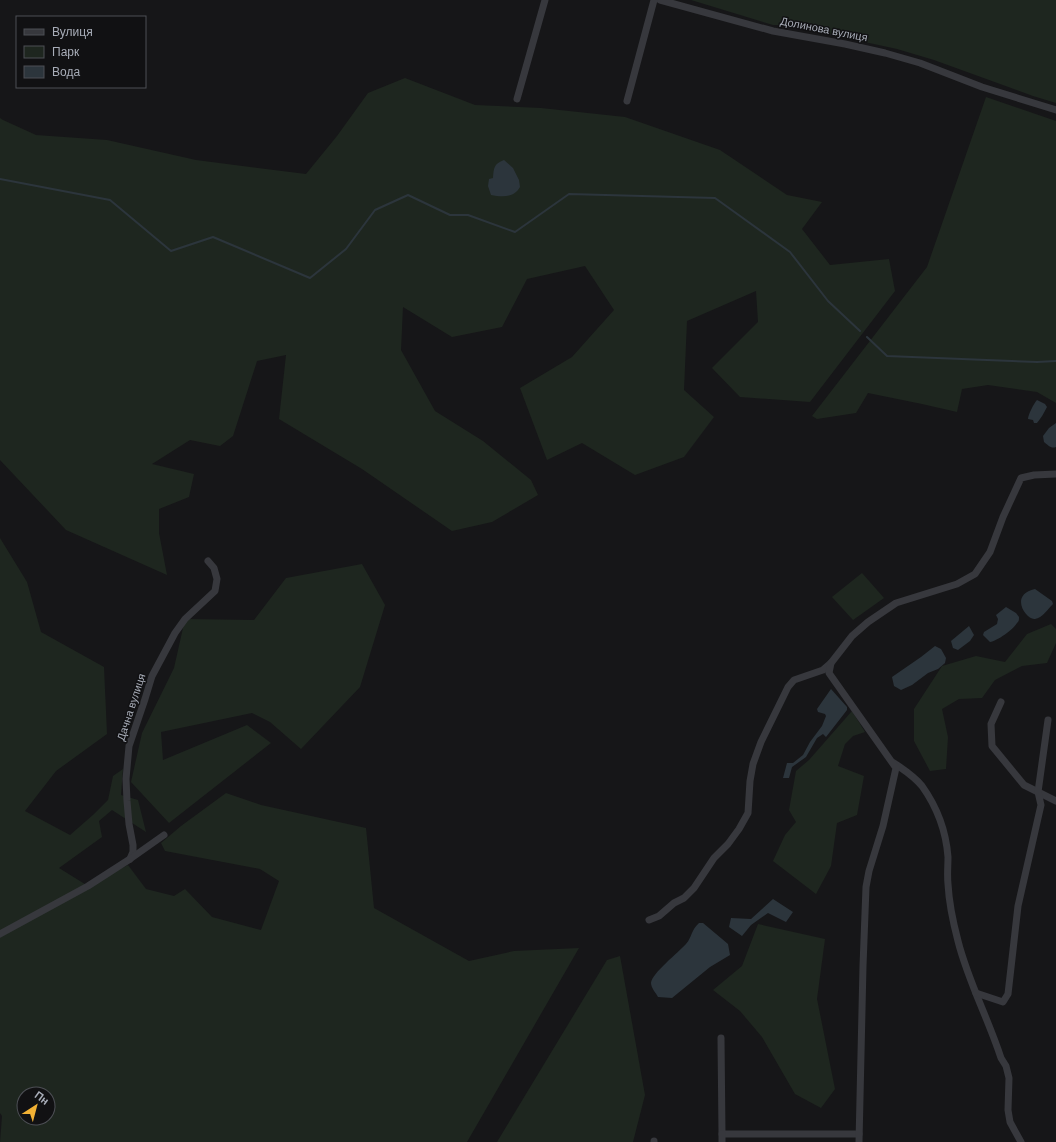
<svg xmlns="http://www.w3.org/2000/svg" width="1056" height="1142" viewBox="0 0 1056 1142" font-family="Arial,sans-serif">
<rect width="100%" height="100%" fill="#161618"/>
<g fill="#1e261f" fill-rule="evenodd">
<path d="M691,0H1056V103L1033,96L934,60L897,49L786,25H773Z"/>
<path d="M405,78L475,105L541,108L625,117L720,150L787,195L822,202L802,229L830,265L889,259L895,291L810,402L740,397L712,368L758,322L756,291L687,321L684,390L714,417L684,457L635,475L582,443L547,460L520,388L572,357L614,310L585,266L527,279L502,327L452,337L403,307L401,350L435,411L483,441L531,480L538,495L492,522L452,531L362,469L279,419L286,355L257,361L233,436L220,446L190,440L152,464L194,474L189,497L159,509V533L167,575L66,530L0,460V118L3,120L36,135L107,140L196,160L306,174L337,136L368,93Z"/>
<path d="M986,97L1056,121V403L1037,392L988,385L962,389L957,412L922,404L868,393L856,413L817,419L812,416L927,267Z"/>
<path d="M0,538L27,582L41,632L104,667L107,734L56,771L25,811L70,835L94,814L108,800L113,776L123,769L121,795L138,800L146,832L112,810L99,821L102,837L59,868L88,886L128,865L146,889L174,896L185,889L212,917L261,930L279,881L260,869L165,851L161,843L181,826L226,793L261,805L366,828L374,908L469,961L514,951L579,948L467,1142H0L2,1116L0,1113ZM24,1094H48V1118H24Z"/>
<path d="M362,564L385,605L360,687L301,749L270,722L252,713L161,732L163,760L247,725L271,743L169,823L131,782L142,733L174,668L185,619L254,620L286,578Z"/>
<path d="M862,573L884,598L853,620L832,597Z"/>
<path d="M1051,624L1056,629V643L1047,663L1022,666L995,680L982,698L959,699L942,709L948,737L946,769L930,771L914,741V709L942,666L976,656L1005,662L1027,634Z"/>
<path d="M852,711L865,732L853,736L845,744L838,766L864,776L857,815L837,823L831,866L816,894L773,861L785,835L796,822L789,810L796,771L809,760Z"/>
<path d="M758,924L825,939L817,999L835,1089L821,1108L795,1094L762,1037L740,1011L713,990L742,966Z"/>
<path d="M620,956L645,1095L633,1142H497L607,960Z"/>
</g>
<g fill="#2c353c">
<path d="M504,160L513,168L519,180L520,187C514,198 502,197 491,195L488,186L489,179L493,178C494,167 494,164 504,160Z"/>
<path d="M1037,400L1045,404L1047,407C1044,413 1041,418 1037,423H1034L1033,420L1028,419C1028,415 1034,403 1037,400Z"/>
<path d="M1056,423V447C1051,449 1048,445 1044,442L1043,436L1049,428Z"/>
<path d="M1035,589L1052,601L1053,604C1048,609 1042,618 1035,619C1027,621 1008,595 1035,589Z"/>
<path d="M1006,607L1016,613L1019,617C1019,620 1019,621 1017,623C1013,630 997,641 990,642L983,635L984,632L997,624L998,619L996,615Z"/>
<path d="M969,626L974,635L970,641L958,650L953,648L951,641Z"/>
<path d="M935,646L941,649L946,658L945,663L938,669L928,673L912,685L901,690L894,686L892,677L921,657Z"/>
<path d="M831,689L847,707V710L826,737L823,734L817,738L806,757L792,767L789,778H783L787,763H793L803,755L810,742L822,726L826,716L825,714L818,712L817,709Z"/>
<path d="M773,899L793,912L786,922L768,913L751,925L742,936L729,927L731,918L751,919Z"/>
<path d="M699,923H703L728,944L730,955L710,967L672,998L658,997C656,993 651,988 651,983C652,973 678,953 686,944C692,937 691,930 699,923Z"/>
</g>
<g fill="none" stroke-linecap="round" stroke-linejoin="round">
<g stroke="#2c353c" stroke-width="2">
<path d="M0,179L110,200L171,251L213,237L310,278L346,249L375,210L408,195L450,215H468L515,232L569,194L715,198L790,252L828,301L860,331"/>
<path d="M867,337L887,356L1037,362L1056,361"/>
</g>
<g stroke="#37383d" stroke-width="7">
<path d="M660,0L773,31L845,44L885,53L920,63L982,87L1056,110"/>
<path d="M517,99L545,0"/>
<path d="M627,101L654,0"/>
<path d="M1001,702L991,724L992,746L1024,785L1056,801"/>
<path d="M894,763C904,770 914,776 922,786C937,807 946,831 948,857C948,866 947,875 948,884C949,903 953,922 958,941C968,981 988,1018 1001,1058L1006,1066L1009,1078L1008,1110L1010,1122L1021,1142"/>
<path d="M130,859L133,852V845L129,824L127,801L126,779L129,746L145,699L152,676L175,633L185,619L215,591L217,579L214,568L208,561"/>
<path d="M649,920L659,916L674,903L684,898L694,888L714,858L728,844L739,829L748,813L750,781L753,764L761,742L788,687L794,680L823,670L831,663"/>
<path d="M0,934L88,886L130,859L164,835"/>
<path d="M976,993L1003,1002L1008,994L1018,906L1041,805L1038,792L1048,720"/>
<path d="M721,1038L722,1134H859"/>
<path d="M722,1134V1142"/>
<path d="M654,1142V1141"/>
<path d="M859,1142L863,966L866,887L869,871L883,826L896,768L829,673L831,663L852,636L868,622L896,603L957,584L975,574L990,552L1003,517L1021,478L1034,475L1056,474"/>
</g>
</g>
<g text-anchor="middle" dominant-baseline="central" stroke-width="3" stroke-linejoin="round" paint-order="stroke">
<g font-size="11" fill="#a8adb8" stroke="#111113">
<text transform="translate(824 29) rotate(11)">Долинова вулиця</text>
<text transform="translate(131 707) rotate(-72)">Дачна вулиця</text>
</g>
</g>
<rect x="16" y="16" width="130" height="72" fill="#111113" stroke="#4d4f55"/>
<rect x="24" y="29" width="20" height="6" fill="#37383d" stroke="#4d4f55"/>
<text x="52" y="36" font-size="12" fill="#a8adb8">Вулиця</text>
<rect x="24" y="46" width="20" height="12" fill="#1e261f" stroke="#4d4f55"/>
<text x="52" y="56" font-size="12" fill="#a8adb8">Парк</text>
<rect x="24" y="66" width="20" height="12" fill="#2c353c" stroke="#4d4f55"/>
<text x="52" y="76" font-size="12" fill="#a8adb8">Вода</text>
<g transform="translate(36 1106) rotate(36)"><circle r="19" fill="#111113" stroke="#4d4f55"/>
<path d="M0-3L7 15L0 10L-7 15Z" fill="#f2b134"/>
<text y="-6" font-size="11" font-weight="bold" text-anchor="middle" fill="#a8adb8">Пн</text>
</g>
</svg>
